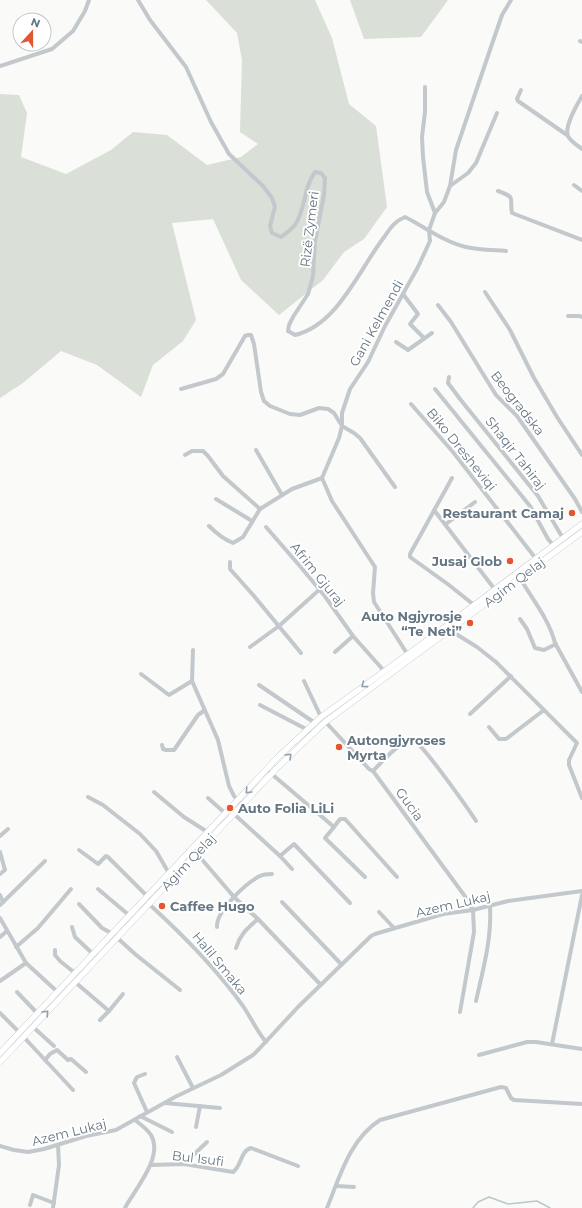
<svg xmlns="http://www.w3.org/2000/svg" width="582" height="1208" viewBox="0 0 582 1208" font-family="Montserrat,sans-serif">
<rect width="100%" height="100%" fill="#fafaf8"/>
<g fill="#dadfd7">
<path d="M206,0H315L332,38L349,104L376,126L387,207L364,239L344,252L323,280L279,315L241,280L213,219L172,223L196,320L183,341L153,365L141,397L97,365L61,351L23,383L0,398V94L19,95L27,113L21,157L66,174L111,150L133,132L167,135L207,165L241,157L258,144L240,132L242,60L237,33Z"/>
<path d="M350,0H448L421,37L364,39Z"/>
</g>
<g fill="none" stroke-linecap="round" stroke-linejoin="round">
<path stroke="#bbc7cb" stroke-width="1.5" d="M473,1208L478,1202L489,1197L508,1204L537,1201L550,1208"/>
<defs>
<g id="secondary">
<path d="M0,1053L278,757L321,717L429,639L582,524"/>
<path d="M0,1062L276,769L325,722L582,532"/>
</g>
</defs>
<use href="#secondary" stroke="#b3babf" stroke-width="6"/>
<g stroke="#c3c8cc" stroke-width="4">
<path d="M138,0L150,20L186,67L211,122L229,154L263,186L272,198L275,207L270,226L272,233L281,237C285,234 291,230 295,225C306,209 303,188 315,172L321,173L325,178L324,195L315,241L313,276L308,294L293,317L289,325L288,331L295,335C337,325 358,272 382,240C390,229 393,222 405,217C425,227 444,242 466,247C479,250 493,250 506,251"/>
<path d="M580,41L582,42"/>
<path d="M0,66L52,49L73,31L85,11L89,0"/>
<path d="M425,87V112L422,137L423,157L427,192L435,213"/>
<path d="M521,90L517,99L518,101L567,135"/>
<path d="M582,96C577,105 564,126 568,136C570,141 577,145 582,149"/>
<path d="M574,185L582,191"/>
<path d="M450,186L456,150L492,44L502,15L511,0"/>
<path d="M498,191C517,198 509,197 512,213L582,240"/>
<path d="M485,292L510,330L534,378L557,417L582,455"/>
<path d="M403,294L418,314L410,324L424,338"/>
<path d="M438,305L451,322L496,395L517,416L575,499L582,512"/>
<path d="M568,316H580L582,317"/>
<path d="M396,342L408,350L432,333"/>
<path d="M449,377L448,383L460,399L538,496L564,540"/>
<path d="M181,389L216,379L223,374L245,336L248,335H251L254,344L261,392L264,401L270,406L290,414L300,415L319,408L328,409L334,413L342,426L354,433L360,438L395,487"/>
<path d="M435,389L530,506L548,539L554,546"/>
<path d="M411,404L453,452L540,564"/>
<path d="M256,450L282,495"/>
<path d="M185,455L192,451H203L208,456L223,476L260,509"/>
<path d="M452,478L410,554V557L449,585L474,605"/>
<path d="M216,499L252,521"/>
<path d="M434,510L496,591"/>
<path d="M446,524L475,502"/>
<path d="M209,526C217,534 223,539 233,543L243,537L260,509L292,489L322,478"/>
<path d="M266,527L299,565L324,595L353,636L385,672"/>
<path d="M230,562V569L254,596L301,653"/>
<path d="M520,578C532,599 549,619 555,643L582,692"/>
<path d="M520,619L527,629L535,648L544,650L556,644"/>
<path d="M448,629L477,647L496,662L577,743L569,760V765L582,798"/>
<path d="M250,647L279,626L319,590"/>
<path d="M193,650L192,681L218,740L229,786L234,796L242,805"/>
<path d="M335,652L353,636"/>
<path d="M408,655L374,602L373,593L375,567L332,501L322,478L339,438L342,426V413L350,389L368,362L385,326L418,267L430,241L429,230L435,213L444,202L450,186L468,173L476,163L497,113"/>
<path d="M141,674L169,695L192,681"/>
<path d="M304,681L321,717L369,769L373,771L464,895L473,910L474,932L460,1012"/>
<path d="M259,685L315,723"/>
<path d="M260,705L306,729L312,734"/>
<path d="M470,714L511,676"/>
<path d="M489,727L499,739H506L544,710"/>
<path d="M162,745L163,749L166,750H174L198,715L205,710"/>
<path d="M267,770L334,827L340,819H345L397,877"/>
<path d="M373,771C381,763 402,738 414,741C422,743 469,810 476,821"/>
<path d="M154,792L184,817L209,833L212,837"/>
<path d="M88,797L103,805L140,834L156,851L170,875"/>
<path d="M208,798L226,814"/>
<path d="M234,814L280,856L292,869"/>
<path d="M334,827L325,838L365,877"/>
<path d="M0,836L8,829"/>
<path d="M193,849L234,897L258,919L320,984"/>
<path d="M79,850L98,864L106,856L108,857L152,901"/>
<path d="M0,852L5,870L0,874"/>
<path d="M280,856L294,844L350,903"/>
<path d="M98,889L130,916"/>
<path d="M0,895L3,902"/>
<path d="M282,902L341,964"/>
<path d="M79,904L102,928L113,934L135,954L180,990"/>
<path d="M149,904C183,935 216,968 243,1006C251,1018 257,1031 266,1042"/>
<path d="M0,905L45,861"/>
<path d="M379,912L394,928"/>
<path d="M0,918L26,963L62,996"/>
<path d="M72,927L75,937L93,954"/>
<path d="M217,927C216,911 246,883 260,876C264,874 267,874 272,874"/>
<path d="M0,937L7,931"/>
<path d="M16,947L38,928L71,889"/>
<path d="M236,948C240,934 247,929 258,919"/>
<path d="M55,950V955L60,961L75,973"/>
<path d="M0,981L26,963"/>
<path d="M75,982L109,1011L100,1020"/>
<path d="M17,992L37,1013"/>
<path d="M476,1001C483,970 492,938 490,906"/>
<path d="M109,1011L123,994"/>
<path d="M0,1013L19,1032L73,1090"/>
<path d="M33,1027L54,1046"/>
<path d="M552,1044L582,895"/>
<path d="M479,1055L527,1042H536L582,1049"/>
<path d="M177,1057L193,1088"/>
<path d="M45,1060L50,1054L57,1050L68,1060L71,1059L86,1072"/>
<path d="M145,1074L137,1077L134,1083L147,1112"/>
<path d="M165,1103L220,1108"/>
<path d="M140,1116L172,1132"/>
<path d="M196,1127L200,1106"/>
<path d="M0,1146L14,1150L28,1152L44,1149L86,1136L116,1130L175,1097L221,1075L253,1055L259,1049L298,1007L371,936L375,934L443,914L473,910L508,901L582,891"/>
<path d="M184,1164L207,1142"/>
<path d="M151,1165L184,1164L233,1172C242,1166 240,1151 251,1148L298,1166"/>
<path d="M336,1186L354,1187"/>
<path d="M30,1205L33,1195L54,1203"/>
<path d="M53,1208L59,1165L58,1145"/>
<path d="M125,1208C135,1189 164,1157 151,1135C147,1129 140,1124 135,1120"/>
<path d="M327,1208C340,1176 350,1139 380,1120L501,1087L506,1088L511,1098L514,1100L582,1104"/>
</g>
<use href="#secondary" stroke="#fff" stroke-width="5.5"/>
</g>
<defs><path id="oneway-chevron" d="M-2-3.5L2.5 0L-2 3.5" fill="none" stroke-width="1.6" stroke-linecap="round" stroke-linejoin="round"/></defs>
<g stroke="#939fa8">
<use href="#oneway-chevron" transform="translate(364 685) rotate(144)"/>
<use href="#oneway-chevron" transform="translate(289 756) rotate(-45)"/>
<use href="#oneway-chevron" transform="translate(248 791) rotate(133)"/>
<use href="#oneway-chevron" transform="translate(46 1013) rotate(-47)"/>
</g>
<g fill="#e4572e" stroke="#fff" stroke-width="1.5">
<circle cx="572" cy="513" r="4"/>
<circle cx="510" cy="561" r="4"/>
<circle cx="470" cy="623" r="4"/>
<circle cx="339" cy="747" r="4"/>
<circle cx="230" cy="808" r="4"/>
<circle cx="162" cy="906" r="4"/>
</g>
<g text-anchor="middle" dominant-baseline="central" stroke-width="4" stroke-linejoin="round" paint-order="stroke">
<g font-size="13" fill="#657683" stroke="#fff">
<text transform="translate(309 229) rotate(-83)">Rizë Zymeri</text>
<text transform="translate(376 323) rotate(-61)">Gani Kelmendi</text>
<text transform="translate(518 403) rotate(52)">Beogradska</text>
<text transform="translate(462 449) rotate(51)">Biko Dresheviqi</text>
<text transform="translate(516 453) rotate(52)">Shaqir Tahiraj</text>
<text transform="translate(318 574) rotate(51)">Afrim Gjuraj</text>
<text transform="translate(514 582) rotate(-37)">Agim Qelaj</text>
<text transform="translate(410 804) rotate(54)">Gucia</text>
<text transform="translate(188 862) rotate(-47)">Agim Qelaj</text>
<text transform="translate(453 904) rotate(-13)">Azem Lukaj</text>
<text transform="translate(220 963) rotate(50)">Halil Smaka</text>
<text transform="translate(69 1132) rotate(-14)">Azem Lukaj</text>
<text transform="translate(198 1158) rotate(7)">Bul Isufi</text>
</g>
<g font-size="13" font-weight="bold" fill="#657683" stroke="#fff" text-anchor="end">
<text x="564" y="513">Restaurant Camaj</text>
<text x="502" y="561">Jusaj Glob</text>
<text x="462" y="616">Auto Ngjyrosje<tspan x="462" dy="15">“Te Neti”</tspan></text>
<text x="347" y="740" text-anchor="start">Autongjyroses<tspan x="347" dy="15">Myrta</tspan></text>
<text x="238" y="808" text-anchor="start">Auto Folia LiLi</text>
<text x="170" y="906" text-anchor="start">Caffee Hugo</text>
</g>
</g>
<g transform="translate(32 32) rotate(21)"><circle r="19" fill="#ffffff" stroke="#c1c8cd"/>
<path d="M0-3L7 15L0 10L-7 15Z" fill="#e4572e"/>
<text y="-6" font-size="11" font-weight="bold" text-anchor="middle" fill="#657683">N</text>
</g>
</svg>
